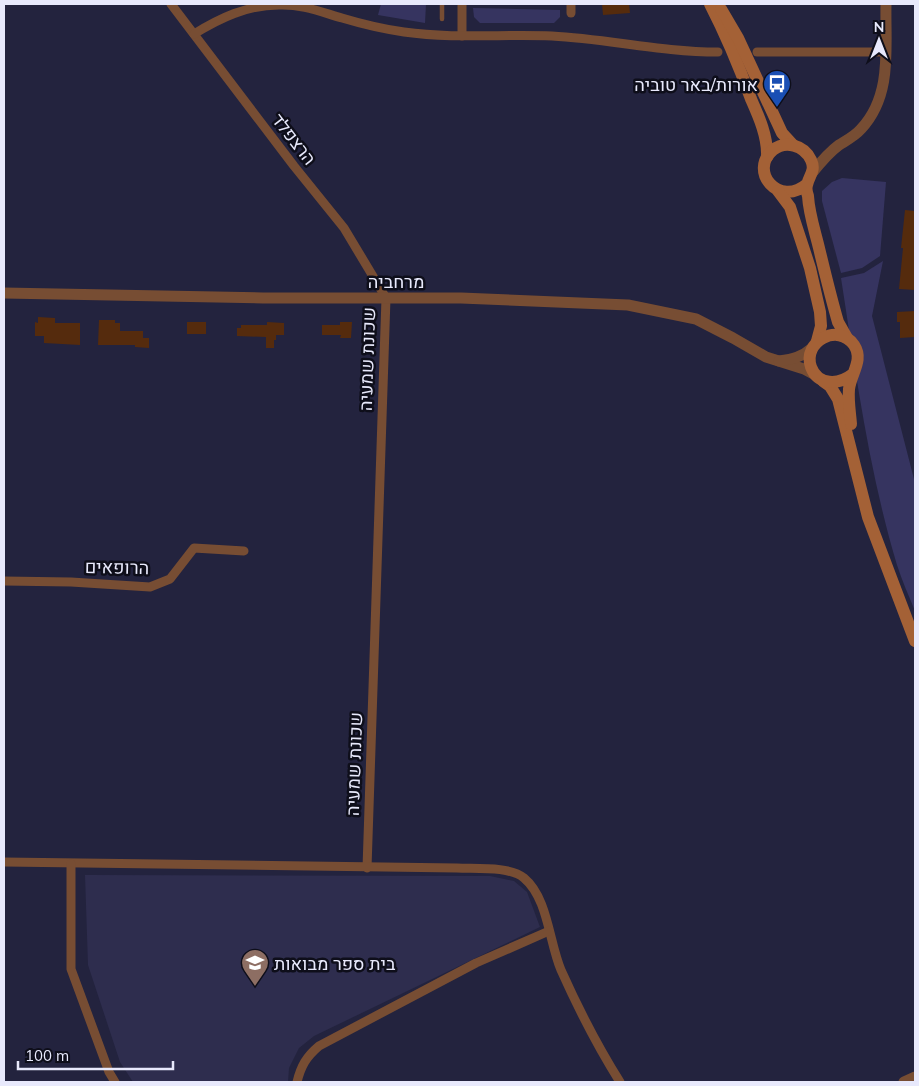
<svg xmlns="http://www.w3.org/2000/svg" width="919" height="1086" viewBox="0 0 919 1086" font-family="Mulish,Heebo,sans-serif">
<rect width="100%" height="100%" fill="#23233e"/>
<path fill="#2e2d4e" d="M85,875L490,876L514,881L527,892L540,927L314,1036L299,1048L289,1068L288,1082H133L120,1062L88,965Z"/>
<g fill="#363460">
<path d="M381,4H426L425,23L378,15Z"/>
<path d="M473,8L560,10V17L554,23H480L474,17Z"/>
<path d="M842,178L886,182L880,256L862,268L841,273L822,201V191L832,182Z"/>
<path d="M883,261L872,316L915,483V611C909,596 902,581 897,565C869,472 856,374 841,278L864,273Z"/>
</g>
<g fill="#552b0d">
<path d="M602,4H629L630,13L603,15Z"/>
<path d="M905,210L915,211V290L899,289L903,248H901Z"/>
<path d="M915,311V337L900,338V322H897V312Z"/>
<path d="M38,317L55,318V323H80V345L44,343V336H35V322L38,323Z"/>
<path d="M99,320H115V323H120V331H143V338H149V348L135,347V345H98Z"/>
<rect x="187" y="322" width="19" height="12"/>
<path d="M267,322L284,323V335H276V340H274V348H266V337L237,336V328H241V325H267Z"/>
<path d="M340,322H352L351,338H340L341,335H322V325H340Z"/>
</g>
<g fill="none" stroke-linecap="round" stroke-linejoin="round">
<path stroke="#774d33" stroke-width="4.5" d="M442,19V4"/>
<g stroke="#774d33" stroke-width="9">
<path d="M171,4L294,166L344,228L386,298L367,868"/>
<path d="M462,4V36"/>
<path d="M571,13V4"/>
<path d="M194,34C220,18 247,5 279,5C301,4 321,12 342,18C362,24 383,29 404,32C454,39 503,34 552,36C608,39 662,52 718,52"/>
<path d="M757,52H885"/>
<path d="M4,581L71,582L150,587L170,579L194,548L244,551"/>
<path d="M4,862L457,868C475,869 510,866 524,878C548,898 549,942 561,970C578,1008 598,1047 620,1082"/>
<path d="M71,864V969L109,1072L115,1082"/>
<path d="M297,1082C301,1066 306,1057 319,1046L476,963L549,931"/>
</g>
<g stroke="#774d33" stroke-width="11">
<path d="M812,173C820,163 828,153 839,145C847,140 855,136 861,129C893,95 885,47 886,4"/>
<path d="M4,293L263,298H461L628,305L696,319L733,338L766,357L804,369L817,376"/>
<path d="M779,361C793,359 802,357 812,348"/>
<path d="M904,1082L915,1077"/>
</g>
<g stroke="#a46136" stroke-width="12">
<path d="M710,4C726,35 739,66 751,99C759,117 768,137 767,157"/>
<path d="M721,9L738,38L782,133L793,145"/>
<path d="M807,184C779,208 748,171 773,150C785,140 804,145 811,160C816,171 809,175 807,185C806,188 807,193 808,196C809,214 815,231 819,248C825,273 831,298 838,322L847,338"/>
<path d="M778,191L790,207L810,268L820,312L821,326L817,341"/>
<path d="M823,381L830,386L838,399L868,517L915,641"/>
<path d="M851,424C850,412 848,401 849,389C851,373 864,360 854,345C838,322 802,342 811,367C818,386 839,385 853,374"/>
</g>
</g>
<defs>
<symbol id="bus-pin" viewBox="-11 -11 22 30"><path d="M0 17L-7.5 6A9.5 9.5 0 1 1 7.5 6Z" fill="#1a4fb4" stroke="#0e0e1a"/><path d="M-5-6H5V4H4V6H2V4H-2V6H-4V4H-5ZM-3.5-4V0h7V-4ZM-3.5 1.2v1.5H-2V1.2ZM2 1.2v1.5H3.5V1.2Z" fill="#fff"/></symbol>
<symbol id="school-pin" viewBox="-11 -11 22 30"><path d="M0 17L-7.5 6A9.5 9.5 0 1 1 7.5 6Z" fill="#8d6e63" stroke="#0e0e1a"/><path d="M0-5L7-2L0 1L-7-2ZM-4 1L0 2.5L4 1V4Q0 6-4 4Z" fill="#fff"/></symbol>
</defs>
<g fill-rule="evenodd">
<use href="#bus-pin" x="761" y="68" width="32" height="43"/>
<use href="#school-pin" x="239" y="947" width="32" height="43"/>
</g>
<g text-anchor="middle" dominant-baseline="central" stroke-width="5" stroke-linejoin="round" paint-order="stroke">
<g font-size="18" fill="#e8e9fc" stroke="#0e0e1a" text-anchor="end">
<text x="758" y="84">אורות/באר טוביה</text>
<text x="274" y="963" text-anchor="start">בית ספר מבואות</text>
</g>
<g font-size="18" fill="#e8e9fc" stroke="#0e0e1a">
<text transform="translate(294 139) rotate(52)">הרצפלד</text>
<text x="396" y="281">מרחביה</text>
<text transform="translate(367 359) rotate(-88)">שכונת שמעיה</text>
<text transform="translate(117 567) rotate(1)">הרופאים</text>
<text transform="translate(354 764) rotate(-88)">שכונת שמעיה</text>
</g>
</g>
<rect width="919" height="1086" fill="none" stroke="#e8e9fc" stroke-width="10"/>
<g transform="translate(879 40)" stroke="#0e0e1a" stroke-width="4" paint-order="stroke">
<path d="M0-4L9 19L0 12L-9 19Z" fill="#e8e9fc"/>
<text y="-8" font-size="14" font-weight="bold" text-anchor="middle" fill="#e8e9fc">N</text>
</g>
<path d="M18 1061v8h155v-8" fill="none" stroke="#e8e9fc" stroke-width="2.5"/>
<text x="25" y="1061" font-size="15" fill="#e8e9fc" stroke="#0e0e1a" stroke-width="4" paint-order="stroke">100 m</text>
</svg>
